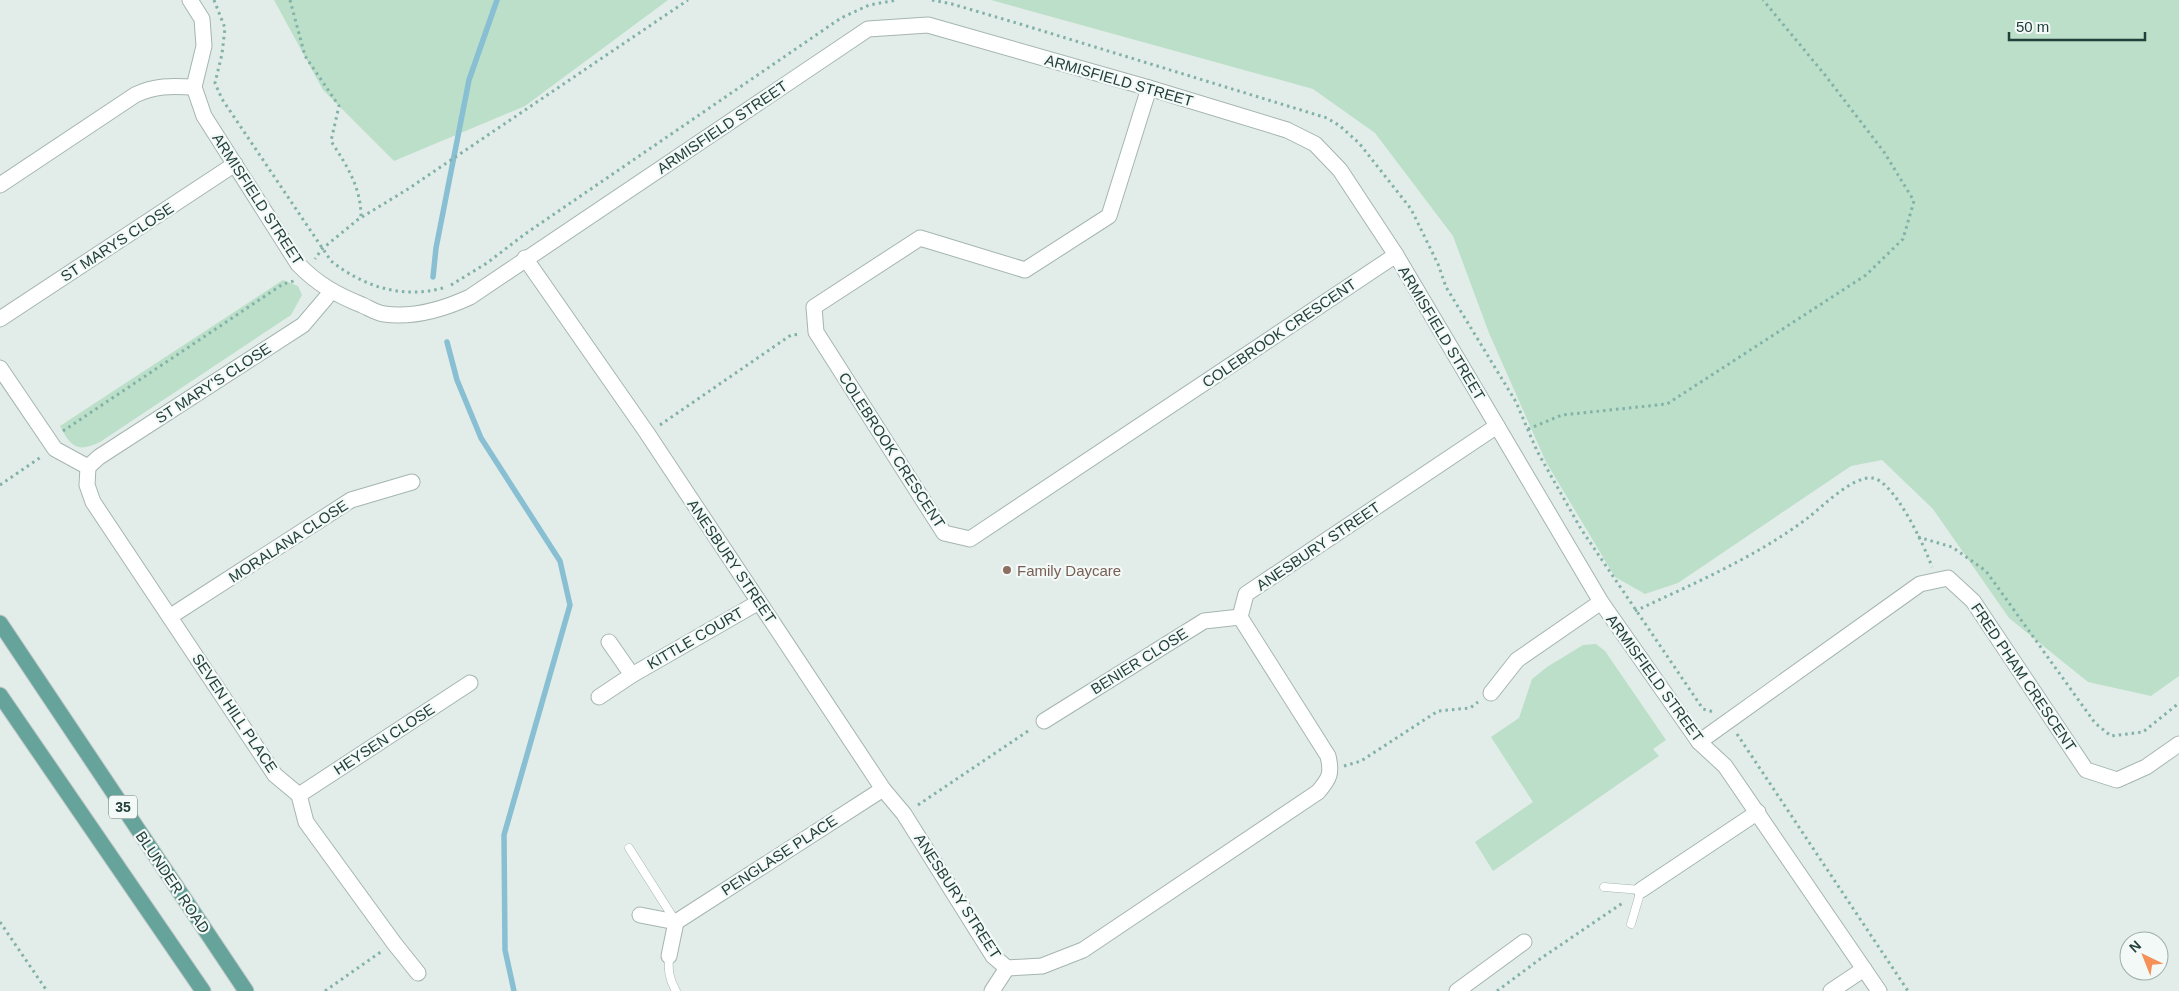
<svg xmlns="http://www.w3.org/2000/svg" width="2179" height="991" viewBox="0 0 2179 991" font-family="Helvetica,sans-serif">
<rect width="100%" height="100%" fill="#e2ede9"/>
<g fill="#bbdfc8">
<path d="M274,0H668L525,106L394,161L323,90Z"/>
<path d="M991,0H2179V676L2151,696L2088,682L2009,618L1933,509L1882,460L1851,466L1678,583L1645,594L1615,577L1546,462L1489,333L1453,236L1375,133L1313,89Z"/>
<path d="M283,280L298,286L302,295L291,315L100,442C77,453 71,447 60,426Z"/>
<path d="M1596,644L1605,651L1666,740L1653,749L1659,756L1493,871L1475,842L1533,802L1491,737L1519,718L1532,679L1547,667L1583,645Z"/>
</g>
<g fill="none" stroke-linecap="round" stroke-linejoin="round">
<g stroke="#89bfd3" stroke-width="5.5">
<path d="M433,277L436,248L469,80L497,0"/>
<path d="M447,342L457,380L481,438L560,561L570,605L504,835L505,950L514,991"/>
</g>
<defs>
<g id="service">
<path d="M629,848L676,922"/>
<path d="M1604,887L1641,890L1631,924"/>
<path d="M669,956C668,970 669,979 676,991"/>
</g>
<g id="minor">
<path d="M190,0L202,19L204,46L194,87L204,116L298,264C317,284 337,295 362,305C369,308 376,313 384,314C412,318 444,309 470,297L868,29L928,25L1149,88L1287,130L1315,144L1340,170L1396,255L1601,602L1699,742L1725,766L1879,991"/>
<path d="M1149,88L1109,216L1025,270L920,238L814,307L816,332L944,533L970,539L1396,255"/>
<path d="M0,185L135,95C155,85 172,86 194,87"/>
<path d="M525,258L647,433L883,789L904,814L993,956L1007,968L1042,966L1083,950L1318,792C1330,778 1332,773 1328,756L1240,617L1246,594L1497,426"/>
<path d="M0,319L235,164"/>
<path d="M0,368L55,449L88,467"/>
<path d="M88,467L87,485L93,502L275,775L299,795L306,822L394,943L418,973"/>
<path d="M88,467L99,457L303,325L331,292"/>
<path d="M171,616L351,500L412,482"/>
<path d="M609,642L632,675L759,602"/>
<path d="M1491,693L1517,660L1601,602"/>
<path d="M599,697L632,675"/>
<path d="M1044,721L1204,621L1240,617"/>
<path d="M1699,742L1920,584L1948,578L1973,601L2086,770L2117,780L2146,767L2179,744"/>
<path d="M299,795L470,683"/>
<path d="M1641,890L1758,812"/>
<path d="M640,915L676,922L883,789"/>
<path d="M669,956L676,922"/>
<path d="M992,991L1007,968"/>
<path d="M1457,991L1524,942"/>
<path d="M1831,991L1864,969"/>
</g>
<g id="primary">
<path d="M0,623L246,991"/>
<path d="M0,695L203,991"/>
</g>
</defs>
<use href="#service" stroke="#a5b5b1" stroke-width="9"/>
<use href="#minor" stroke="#a5b5b1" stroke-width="17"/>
<use href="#primary" stroke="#c1c9c8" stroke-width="17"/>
<g stroke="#82b1a8" stroke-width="3" stroke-dasharray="2.5 4" stroke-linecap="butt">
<path d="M214,0L225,28L222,54L215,83L222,99L331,261C364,287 403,299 443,288"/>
<path d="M290,0L305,56L339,106L331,141C347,166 361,187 361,217L322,249L315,259"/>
<path d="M932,0L952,4L1020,24L1327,118L1340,126L1359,143L1411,209L1438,264L1446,287L1516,402L1537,451L1581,529L1703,709L1714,712"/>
<path d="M362,217L408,189L688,0"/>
<path d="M451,285L487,263L525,234L841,18L869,5L897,0"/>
<path d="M660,425L791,335L801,334"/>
<path d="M1528,429L1562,415L1667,404L1866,275L1903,239L1914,201L1884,152L1825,75L1763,0"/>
<path d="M63,431L283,284L294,281"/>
<path d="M0,485L41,457"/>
<path d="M1918,537L1952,547L1986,571L2095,723L2111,736L2143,732L2179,703"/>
<path d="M1635,611C1693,584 1758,556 1809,517C1824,505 1853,476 1872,478C1894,480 1925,547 1932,567"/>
<path d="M1737,734L1908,991"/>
<path d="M1344,766L1361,761L1438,711L1470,708L1478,702"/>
<path d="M918,805L1031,729"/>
<path d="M0,922L47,991"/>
<path d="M325,991L382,951"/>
<path d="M1497,991L1540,959L1624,902"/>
</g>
<use href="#service" stroke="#fff" stroke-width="8"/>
<use href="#minor" stroke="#fff" stroke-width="15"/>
<use href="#primary" stroke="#66a49b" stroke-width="15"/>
</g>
<circle fill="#8d6e63" stroke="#f3f9f7" stroke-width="2" cx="1007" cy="570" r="5"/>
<g text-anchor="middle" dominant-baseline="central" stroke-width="4.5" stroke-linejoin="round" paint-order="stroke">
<rect fill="#f3f9f7" stroke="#617773" stroke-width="1" x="109" y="795.5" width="28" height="23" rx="4"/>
<g font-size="14" font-weight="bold" fill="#223f3a">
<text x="123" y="807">35</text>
</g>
<g font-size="15" fill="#223f3a" stroke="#f3f9f7">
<text transform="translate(1119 80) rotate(16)">ARMISFIELD STREET</text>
<text transform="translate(722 127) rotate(-34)">ARMISFIELD STREET</text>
<text transform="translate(258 199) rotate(57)">ARMISFIELD STREET</text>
<text transform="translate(117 242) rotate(-33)">ST MARYS CLOSE</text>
<text transform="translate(1279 333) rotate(-34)">COLEBROOK CRESCENT</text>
<text transform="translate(1442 333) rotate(59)">ARMISFIELD STREET</text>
<text transform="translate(213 383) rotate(-33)">ST MARY'S CLOSE</text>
<text transform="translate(892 450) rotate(57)">COLEBROOK CRESCENT</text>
<text transform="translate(288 541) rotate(-33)">MORALANA CLOSE</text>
<text transform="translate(1318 546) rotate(-34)">ANESBURY STREET</text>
<text transform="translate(732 561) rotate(56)">ANESBURY STREET</text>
<text transform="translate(695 638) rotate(-30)">KITTLE COURT</text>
<text transform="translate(1139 661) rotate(-32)">BENIER CLOSE</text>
<text transform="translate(2024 677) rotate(56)">FRED PHAM CRESCENT</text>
<text transform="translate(1655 678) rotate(54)">ARMISFIELD STREET</text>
<text transform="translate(235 713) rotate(56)">SEVEN HILL PLACE</text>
<text transform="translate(384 739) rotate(-33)">HEYSEN CLOSE</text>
<text transform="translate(779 855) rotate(-33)">PENGLASE PLACE</text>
<text transform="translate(173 882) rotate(56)">BLUNDER ROAD</text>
<text transform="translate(958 896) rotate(57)">ANESBURY STREET</text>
</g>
<g font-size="15" fill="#785e54" stroke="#f3f9f7" text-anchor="start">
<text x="1017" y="570">Family Daycare</text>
</g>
</g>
<g transform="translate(2144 956) rotate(317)"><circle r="24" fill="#f3f9f7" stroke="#9fafab"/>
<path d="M0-4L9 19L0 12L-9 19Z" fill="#f59058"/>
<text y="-8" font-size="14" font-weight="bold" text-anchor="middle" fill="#223f3a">N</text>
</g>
<path d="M2009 32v8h136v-8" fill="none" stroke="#223f3a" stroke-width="2.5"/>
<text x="2016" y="32" font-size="15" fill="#223f3a" stroke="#f3f9f7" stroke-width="4" paint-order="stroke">50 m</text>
</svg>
